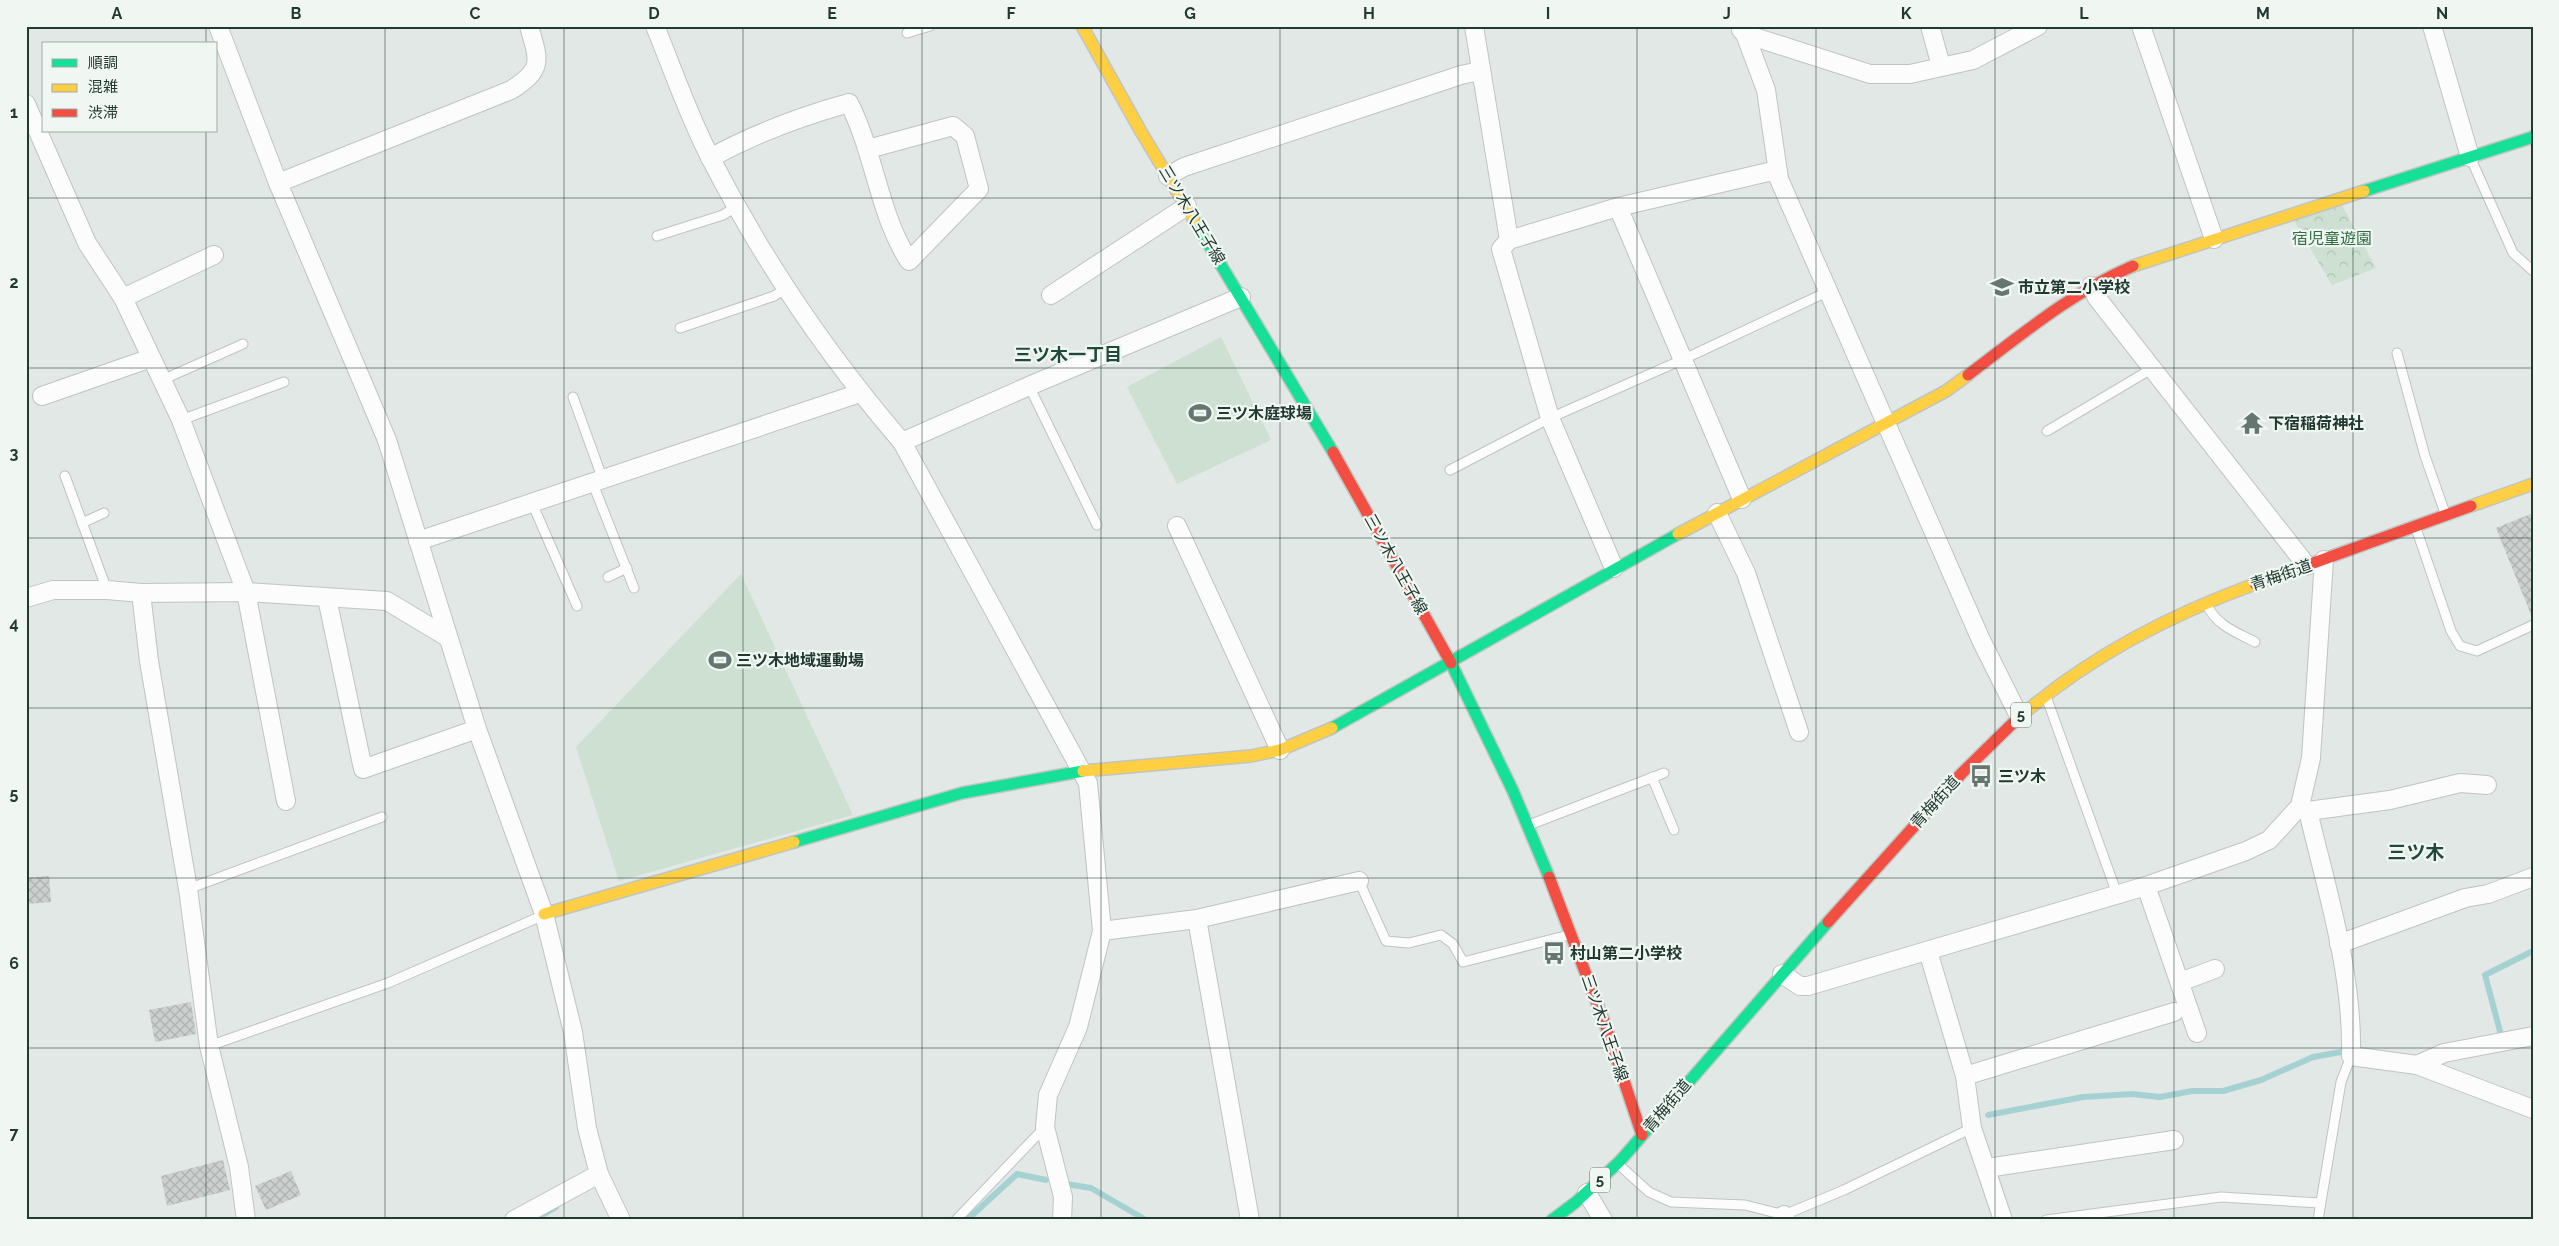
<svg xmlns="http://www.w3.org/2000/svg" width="2559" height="1246" viewBox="0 0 2559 1246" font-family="Raleway,'Noto Sans JP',sans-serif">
<defs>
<pattern id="park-crowns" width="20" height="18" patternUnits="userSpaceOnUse" patternTransform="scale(1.25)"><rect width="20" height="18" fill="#cde0d1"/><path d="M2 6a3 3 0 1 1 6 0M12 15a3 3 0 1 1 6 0" fill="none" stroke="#b0c1b4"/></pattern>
<pattern id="building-cross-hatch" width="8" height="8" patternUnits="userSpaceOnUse" patternTransform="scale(1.25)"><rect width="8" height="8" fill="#cbd0ce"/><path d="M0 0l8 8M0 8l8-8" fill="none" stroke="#aeb3b1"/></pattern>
</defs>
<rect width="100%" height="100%" fill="#e2e8e5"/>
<g fill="#cde0d1">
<path d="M1221,337L1271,440L1177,484L1127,387Z"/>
<path d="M741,574L853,815L619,881L576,747Z"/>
</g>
<path fill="url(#park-crowns)" d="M2342,205L2376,268L2332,285L2293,219Z"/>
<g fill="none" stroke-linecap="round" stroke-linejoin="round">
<g stroke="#a6d1d3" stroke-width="6">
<path d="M2501,1035L2485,975L2533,951"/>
<path d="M1988,1115L2083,1097L2132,1094L2160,1097L2192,1091H2223L2261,1080L2313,1057L2341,1052"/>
<path d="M1066,1184L1091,1188L1146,1220"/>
<path d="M534,1220L556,1207"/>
<path d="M967,1220L1017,1174L1046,1180"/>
</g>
</g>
<g fill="url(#building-cross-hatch)">
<path d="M2533,513V617H2532L2496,528Z"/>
<path d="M49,876L51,902L26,904V878Z"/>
<path d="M191,1002L196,1034L155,1042L149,1010Z"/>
<path d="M223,1160L230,1190L167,1206L161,1176Z"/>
<path d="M291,1171L301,1195L266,1210L255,1186Z"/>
</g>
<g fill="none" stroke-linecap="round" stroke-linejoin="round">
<defs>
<g id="lane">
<path d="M907,33L930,26"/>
<path d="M2471,159L2513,253L2533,271"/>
<path d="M657,236L723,215L737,206"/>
<path d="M680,328L774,296L787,288"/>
<path d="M2397,353L2425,456L2445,513"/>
<path d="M162,380L243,344"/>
<path d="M1029,386L1097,525"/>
<path d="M573,397L603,480"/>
<path d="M181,420L284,382"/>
<path d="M2047,431L2153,368"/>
<path d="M1450,470L1550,418L1684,359L1829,291"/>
<path d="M65,476L107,590"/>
<path d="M593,484L634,588"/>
<path d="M532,503L577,606"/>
<path d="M82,523L104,513"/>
<path d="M2416,528L2451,631L2460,646L2477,651L2533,625"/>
<path d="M608,577L627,568"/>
<path d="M2207,605C2217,626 2236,632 2255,642"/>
<path d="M2047,699L2117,894"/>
<path d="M1652,777L1674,830"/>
<path d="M1529,825L1664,773"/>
<path d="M1359,881L1386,941L1409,943L1441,935L1453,944L1463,962L1569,935"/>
<path d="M188,889L382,817"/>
<path d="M209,1046L388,983L544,915"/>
<path d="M1618,1164L1649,1192L1671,1202L1745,1205L1784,1215L1844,1190L1972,1128"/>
<path d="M956,1220L1045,1127"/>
<path d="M2046,1220L2221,1197L2320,1203"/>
<path d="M2318,1220L2341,1082L2351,1056"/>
</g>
<g id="street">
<path d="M218,26L278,183L387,440L477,729L544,914L573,1032L587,1128L599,1174L621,1220"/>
<path d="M655,26C673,70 689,117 711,159C763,260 828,356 902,442L1088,783L1102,931L1078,1027L1048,1095L1045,1127L1063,1197L1062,1220"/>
<path d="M1474,26L1509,240"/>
<path d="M1930,26L1941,66"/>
<path d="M2141,26L2214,239"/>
<path d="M2432,26L2470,157"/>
<path d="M1741,30L1745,34L1870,74H1910L1973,60L2038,26"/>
<path d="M1745,34L1766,90L1779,179L1981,640L2019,716"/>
<path d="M26,104L87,243L123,298L181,420L246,592L286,801"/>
<path d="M710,158C754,134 802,116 849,103C875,154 878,212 909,261L979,189L965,136L953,126L868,149"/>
<path d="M1168,176L1184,167L1461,75L1480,71"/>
<path d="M278,183L511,90C544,69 539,61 529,26"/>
<path d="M1618,207L1742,499"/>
<path d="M2091,286L2097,298L2307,566"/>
<path d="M1051,295L1187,206"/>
<path d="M123,298L214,255"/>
<path d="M42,396L151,358"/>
<path d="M902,442L1029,386L1241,297"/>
<path d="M1717,513L1746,573L1799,732"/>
<path d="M1177,526L1280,750"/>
<path d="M418,541L860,393"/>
<path d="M1614,568L1550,418L1501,249L1509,240L1618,207L1777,170"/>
<path d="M141,593L149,661L188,889L209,1046L239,1167L246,1220"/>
<path d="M26,598L53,590H107L141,593L246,592L387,601L447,637"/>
<path d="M327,598L363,769L477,729"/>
<path d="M2300,806L2308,811C2327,891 2353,973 2351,1056L2417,1065L2533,1109"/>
<path d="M2308,811L2390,800L2460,783L2487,785"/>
<path d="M2146,886L2197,1033"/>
<path d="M1197,919L1250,1220"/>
<path d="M1102,931L1197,919L1359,881"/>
<path d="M2339,944L2465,898L2488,894L2533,877"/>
<path d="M1928,951L1965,1076L1972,1128L2003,1220"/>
<path d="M1782,974L1800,986H1808L2146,886L2246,851L2269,840L2300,806L2311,758L2324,560"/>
<path d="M2180,982L2215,969"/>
<path d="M2417,1065L2444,1053L2533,1036"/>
<path d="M1965,1076L2174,1012"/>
<path d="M1987,1168L2174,1140"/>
<path d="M1587,1193L1603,1220"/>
<path d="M1784,1215L1786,1220"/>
<path d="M514,1220L599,1174"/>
</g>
<g id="fast">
<path d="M2364,191L2533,137"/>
<path d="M1194,220L1333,452"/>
<path d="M1451,663L1513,791L1549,877"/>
<path d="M1332,728L1678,534"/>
<path d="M794,842L962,793L1083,771"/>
<path d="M1552,1220L1576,1202L1620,1161L1828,922"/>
</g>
<g id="slow">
<path d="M1082,26L1140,130L1194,220"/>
<path d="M2133,266L2364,191"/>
<path d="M2471,506L2533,484"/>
<path d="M1678,534L1946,391L1968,375"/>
<path d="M2014,722C2084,659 2167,616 2255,584"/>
<path d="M1083,771L1251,756L1280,750L1332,728"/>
<path d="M544,914L794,842"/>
</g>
<g id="jam">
<path d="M1968,375C2021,335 2072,292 2133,266"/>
<path d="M1333,452L1451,663"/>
<path d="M2255,584L2471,506"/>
<path d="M1549,877L1606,1027L1642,1135"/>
<path d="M1828,922L1962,773L2014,722"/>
</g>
</defs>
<use href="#lane" stroke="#bfc4c2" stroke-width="11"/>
<use href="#street" stroke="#bfc4c2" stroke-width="20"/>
<use href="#fast" stroke="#bfc5c2" stroke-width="14"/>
<use href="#slow" stroke="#bfc5c2" stroke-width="14"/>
<use href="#jam" stroke="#bfc5c2" stroke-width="14"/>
<use href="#lane" stroke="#fbfcfb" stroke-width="9"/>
<use href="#street" stroke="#fbfcfb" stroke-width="18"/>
<use href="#fast" stroke="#16e098" stroke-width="11"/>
<use href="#slow" stroke="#ffcf43" stroke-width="11"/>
<use href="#jam" stroke="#f24e42" stroke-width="11"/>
</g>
<path fill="none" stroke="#223931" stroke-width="1" stroke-opacity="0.55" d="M206,26V44M385,26V1220M564,26V1220M743,26V1220M922,26V1220M1101,26V1220M1280,26V1220M1458,26V1220M1637,26V1220M1816,26V1220M1995,26V1220M2174,26V1220M2353,26V1220M206,131V1220M26,198H2533M26,368H2533M26,538H2533M26,708H2533M26,878H2533M26,1048H2533"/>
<defs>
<symbol id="school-bare" viewBox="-9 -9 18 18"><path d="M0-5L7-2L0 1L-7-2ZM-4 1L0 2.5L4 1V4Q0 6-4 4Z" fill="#657670" stroke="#f0f7f3" stroke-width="2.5" paint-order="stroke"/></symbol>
<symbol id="stadium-bare" viewBox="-9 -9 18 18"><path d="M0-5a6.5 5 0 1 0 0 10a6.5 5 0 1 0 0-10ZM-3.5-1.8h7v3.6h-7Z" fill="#657670" stroke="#f0f7f3" stroke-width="2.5" paint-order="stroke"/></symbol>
<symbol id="temple-bare" viewBox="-9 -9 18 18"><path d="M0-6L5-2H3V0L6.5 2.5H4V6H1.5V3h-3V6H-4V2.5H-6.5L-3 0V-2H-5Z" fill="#657670" stroke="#f0f7f3" stroke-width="2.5" paint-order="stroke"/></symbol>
<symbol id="bus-bare" viewBox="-9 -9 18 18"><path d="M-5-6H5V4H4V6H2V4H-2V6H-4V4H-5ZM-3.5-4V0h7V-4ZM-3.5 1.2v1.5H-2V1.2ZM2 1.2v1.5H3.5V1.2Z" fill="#657670" stroke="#f0f7f3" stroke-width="2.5" paint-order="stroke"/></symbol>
</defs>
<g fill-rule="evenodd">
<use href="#school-bare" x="1986" y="271" width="32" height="32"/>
<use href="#stadium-bare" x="1184" y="397" width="32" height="32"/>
<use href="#temple-bare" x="2236" y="407" width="32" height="32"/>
<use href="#stadium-bare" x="704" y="644" width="32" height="32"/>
<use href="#bus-bare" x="1965" y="760" width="32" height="32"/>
<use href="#bus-bare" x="1538" y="937" width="32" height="32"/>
</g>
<g text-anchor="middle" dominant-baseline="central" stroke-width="4.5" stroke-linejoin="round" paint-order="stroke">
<g fill="#f0f7f3" stroke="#60726b" stroke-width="1">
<rect x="2011" y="702.5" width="20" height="25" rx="4"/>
<rect x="1590" y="1167.5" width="20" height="25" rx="4"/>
</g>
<g font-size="15" font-weight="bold" fill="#223931">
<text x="2021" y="715">5</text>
<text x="1600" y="1180">5</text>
</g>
<g font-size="16" fill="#223931" stroke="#f0f7f3">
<text transform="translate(1192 215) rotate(59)">三ツ木八王子線</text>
<text transform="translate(1396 564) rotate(61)">三ツ木八王子線</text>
<text transform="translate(2281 575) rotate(-19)">青梅街道</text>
<text transform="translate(1935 802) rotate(-48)">青梅街道</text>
<text transform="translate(1605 1028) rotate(71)">三ツ木八王子線</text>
<text transform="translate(1667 1106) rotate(-50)">青梅街道</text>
</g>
<g font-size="16" fill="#306d42" stroke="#f0f7f3">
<text x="2332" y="238">宿児童遊園</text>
</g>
<g font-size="16" font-weight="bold" fill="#223931" stroke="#f0f7f3" text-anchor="start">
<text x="2018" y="287">市立第二小学校</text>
<text x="1216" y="413">三ツ木庭球場</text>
<text x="2268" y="423">下宿稲荷神社</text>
<text x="736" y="660">三ツ木地域運動場</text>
<text x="1998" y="776">三ツ木</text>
<text x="1570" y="953">村山第二小学校</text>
</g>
<g font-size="18" font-weight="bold" fill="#20493c" stroke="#f0f7f3">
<text x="1068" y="354">三ツ木一丁目</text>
</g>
<g font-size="19" font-weight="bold" fill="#20493c" stroke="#f0f7f3">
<text x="2416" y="852">三ツ木</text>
</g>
</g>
<rect width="2559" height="1246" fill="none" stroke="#f0f7f3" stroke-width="55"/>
<rect x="42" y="42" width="175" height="90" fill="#f0f7f3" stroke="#9eaba5"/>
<rect x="52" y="59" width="25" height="8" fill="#16e098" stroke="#9eaba5"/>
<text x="88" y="68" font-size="15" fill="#223931">順調</text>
<rect x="52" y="84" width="25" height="8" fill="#ffcf43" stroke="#9eaba5"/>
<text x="88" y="92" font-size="15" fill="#223931">混雑</text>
<rect x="52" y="109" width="25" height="8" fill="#f24e42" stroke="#9eaba5"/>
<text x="88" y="118" font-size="15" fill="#223931">渋滞</text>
<rect x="28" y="28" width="2504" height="1190" fill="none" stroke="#223931" stroke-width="2"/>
<g font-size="16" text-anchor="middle" font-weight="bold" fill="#223931">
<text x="117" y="19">A</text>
<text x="296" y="19">B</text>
<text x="475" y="19">C</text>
<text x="654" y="19">D</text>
<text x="832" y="19">E</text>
<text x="1011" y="19">F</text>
<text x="1190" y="19">G</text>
<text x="1369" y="19">H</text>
<text x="1548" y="19">I</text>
<text x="1727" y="19">J</text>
<text x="1906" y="19">K</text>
<text x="2084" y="19">L</text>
<text x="2263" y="19">M</text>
<text x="2442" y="19">N</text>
<text x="14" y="118">1</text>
<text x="14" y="288">2</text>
<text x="14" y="459">3</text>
<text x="14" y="629">4</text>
<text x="14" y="799">5</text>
<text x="14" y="969">6</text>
<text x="14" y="1139">7</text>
</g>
</svg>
